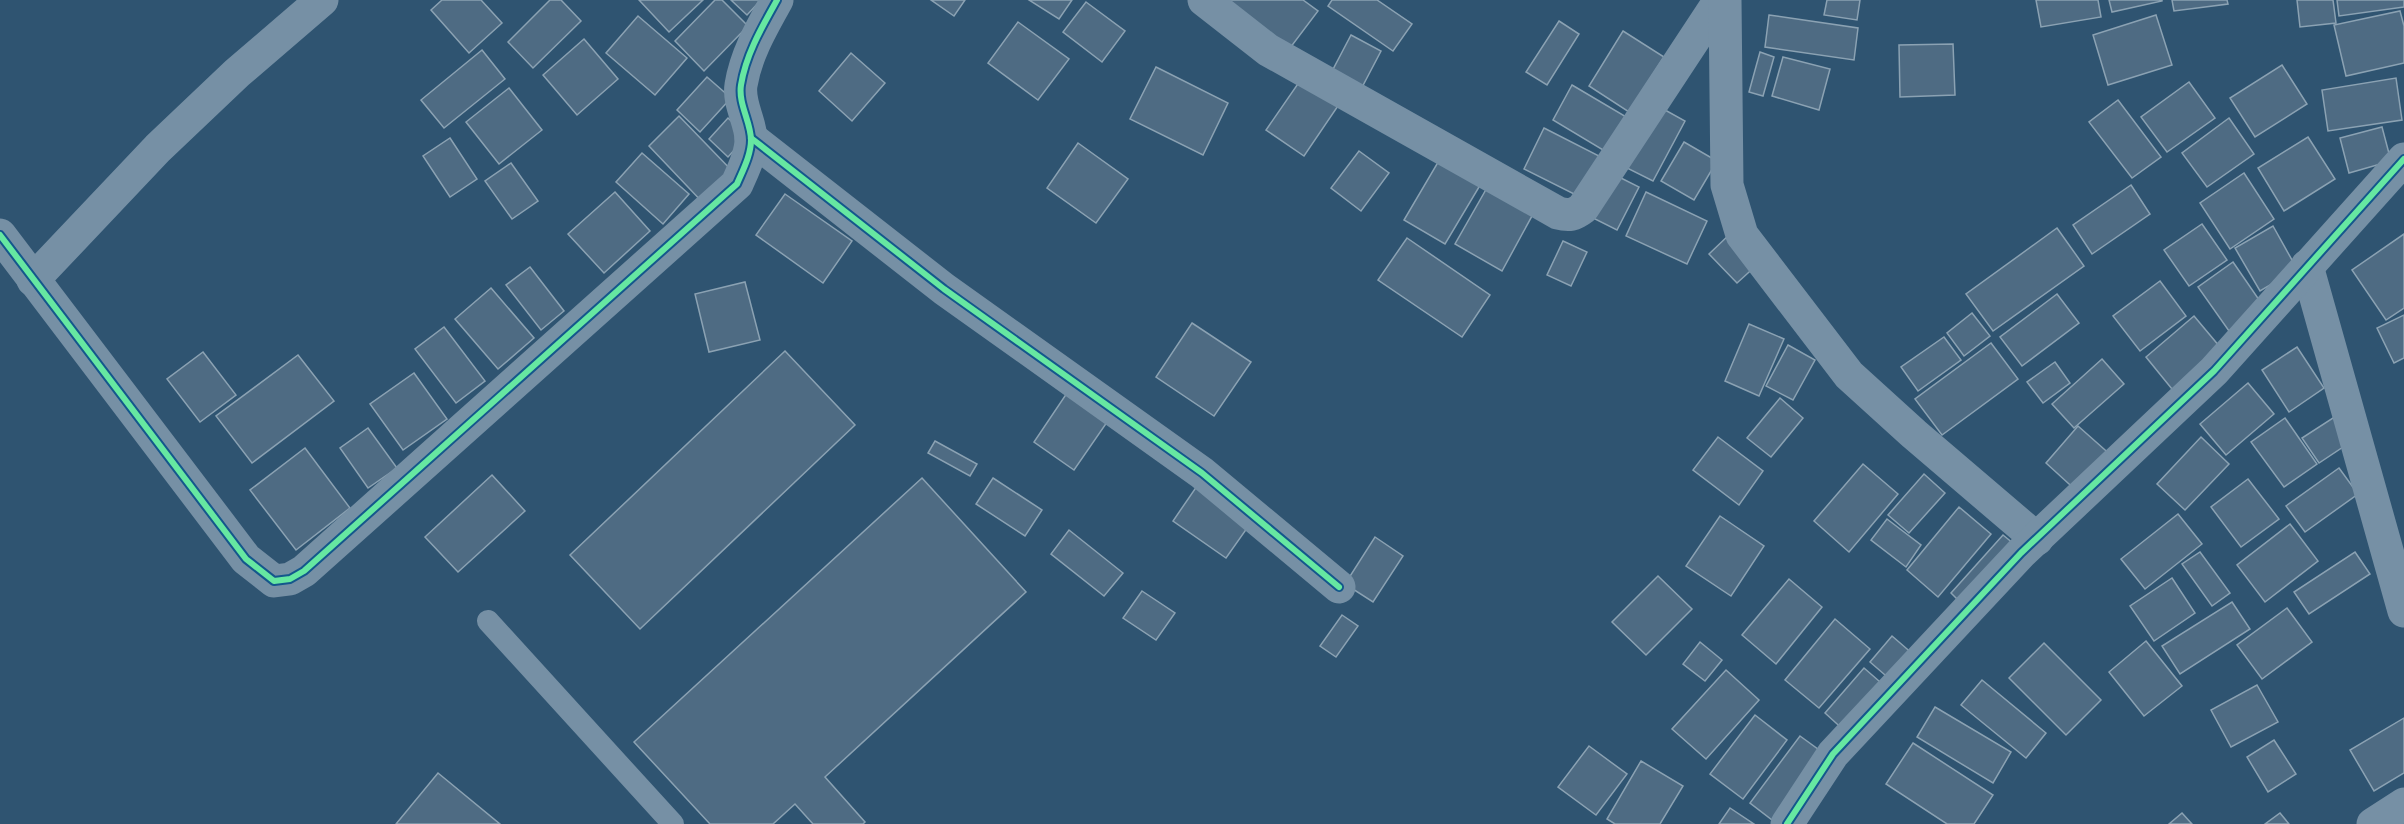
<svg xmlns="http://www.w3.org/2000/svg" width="2404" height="824" viewBox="0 0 2404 824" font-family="'Archivo Narrow',sans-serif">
<rect width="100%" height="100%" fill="#2f5471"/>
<g fill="#4e6b83" stroke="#8ba2b3" stroke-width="1.5">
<path d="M442,0H481L502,23L469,53L431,10Z"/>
<path d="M550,0H561L581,21L533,68L508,42Z"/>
<path d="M639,0H703L669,32Z"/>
<path d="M715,0H722L748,26L704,71L675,41Z"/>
<path d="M731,0H761L747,15Z"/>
<path d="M931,0H965L954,16Z"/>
<path d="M1029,0H1072L1059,19Z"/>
<path d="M1210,0H1303L1318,11L1284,56Z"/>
<path d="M1332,0H1377L1412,24L1393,51L1328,6Z"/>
<path d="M1827,0H1860L1857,20L1824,15Z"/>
<path d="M2036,0H2098L2101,17L2041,27Z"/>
<path d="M2109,0H2162V1L2112,12Z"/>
<path d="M2172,0H2227L2228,4L2174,11Z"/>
<path d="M2297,0H2333L2336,23L2300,27Z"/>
<path d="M2337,0H2404V7L2339,16Z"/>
<path d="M1086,2L1125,31L1102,62L1063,32Z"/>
<path d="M2400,11L2404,26V63L2346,76L2334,25Z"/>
<path d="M1769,15L1858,28L1854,60L1765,47Z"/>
<path d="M2156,15L2172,65L2108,85L2093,35Z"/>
<path d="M638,16L687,58L655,95L606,53Z"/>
<path d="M1559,21L1579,34L1547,85L1526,72Z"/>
<path d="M1018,22L1069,59L1038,100L988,63Z"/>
<path d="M1623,31L1664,57L1629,112L1589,86Z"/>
<path d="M1351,35L1381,51L1359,93L1329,77Z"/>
<path d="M584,39L618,79L577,115L543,75Z"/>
<path d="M1953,44L1955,95L1900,97L1899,45Z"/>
<path d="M482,50L505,79L444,128L421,100Z"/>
<path d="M1760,52L1774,57L1763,96L1749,92Z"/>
<path d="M851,53L885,83L852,121L819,91Z"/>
<path d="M1783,57L1830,69L1819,110L1772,96Z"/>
<path d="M2282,65L2307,104L2255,137L2230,98Z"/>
<path d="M1156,67L1228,103L1203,155L1130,119Z"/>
<path d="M1304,75L1342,100L1304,156L1266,130Z"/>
<path d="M707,77L731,98L700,132L677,110Z"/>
<path d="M2396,78L2402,120L2328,131L2322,90Z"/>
<path d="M2189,82L2215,118L2167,152L2141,117Z"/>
<path d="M1572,85L1628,118L1608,153L1553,120Z"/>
<path d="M509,88L542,130L499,164L466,122Z"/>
<path d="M2118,100L2161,157L2132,178L2089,122Z"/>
<path d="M1656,105L1685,121L1653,181L1623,166Z"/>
<path d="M679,116L737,176L706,206L649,146Z"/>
<path d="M728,118L747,136L728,157L709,139Z"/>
<path d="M2229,118L2254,154L2207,187L2182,153Z"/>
<path d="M2382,127L2391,161L2349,173L2340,138Z"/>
<path d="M1544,128L1601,157L1582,198L1524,169Z"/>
<path d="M2308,137L2335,179L2284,211L2258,168Z"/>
<path d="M450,138L477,179L450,197L423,156Z"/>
<path d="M1684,142L1717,161L1694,200L1661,181Z"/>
<path d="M1078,143L1128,179L1096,223L1047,188Z"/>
<path d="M1359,151L1389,173L1361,211L1331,188Z"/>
<path d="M1444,152L1485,177L1445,244L1404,220Z"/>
<path d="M642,153L689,194L663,224L616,182Z"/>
<path d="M511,163L538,201L512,219L485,181Z"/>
<path d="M2244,173L2274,219L2230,249L2200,203Z"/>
<path d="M1613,174L1639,187L1617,230L1591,217Z"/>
<path d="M1492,179L1538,205L1502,271L1455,244Z"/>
<path d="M2131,185L2150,214L2092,254L2073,225Z"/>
<path d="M615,192L650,231L604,273L568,234Z"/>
<path d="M1646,192L1707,221L1687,264L1626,236Z"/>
<path d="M785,194L852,241L823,283L756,235Z"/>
<path d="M2202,224L2227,260L2189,286L2164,250Z"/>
<path d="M2273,226L2297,269L2260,291L2235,248Z"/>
<path d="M2057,228L2084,266L1993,331L1966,294Z"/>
<path d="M1731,233L1759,263L1737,283L1709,254Z"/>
<path d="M2404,234V308L2386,320L2352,270Z"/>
<path d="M1407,238L1490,295L1462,337L1378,280Z"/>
<path d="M1563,241L1587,252L1571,286L1547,275Z"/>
<path d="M2233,262L2264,307L2229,331L2198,287Z"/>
<path d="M530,267L564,311L541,330L506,285Z"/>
<path d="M2160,281L2186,316L2140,351L2113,316Z"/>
<path d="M745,282L760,340L709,352L695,294Z"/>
<path d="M491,288L534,338L498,369L455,319Z"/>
<path d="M2057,294L2079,323L2022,366L2000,337Z"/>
<path d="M1972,313L1990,336L1964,356L1947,333Z"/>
<path d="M2404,315V358L2394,363L2377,328Z"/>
<path d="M2194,316L2225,353L2176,394L2146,357Z"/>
<path d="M1192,323L1251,362L1214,416L1156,377Z"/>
<path d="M1749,324L1784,339L1759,396L1725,381Z"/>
<path d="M444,327L485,381L456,403L415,349Z"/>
<path d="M1944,337L1961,360L1918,391L1901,367Z"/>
<path d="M1991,343L2018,379L1942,435L1915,399Z"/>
<path d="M1788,345L1815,360L1793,400L1766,386Z"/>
<path d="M2297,347L2324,388L2289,412L2262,370Z"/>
<path d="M785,351L855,425L640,629L570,555Z"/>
<path d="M203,352L236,395L200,422L167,379Z"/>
<path d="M298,355L334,401L252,463L216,416Z"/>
<path d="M2102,359L2124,384L2074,428L2052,404Z"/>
<path d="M2055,362L2070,383L2043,403L2027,382Z"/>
<path d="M414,373L447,419L403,450L370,404Z"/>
<path d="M2248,383L2274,414L2226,455L2200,424Z"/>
<path d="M1071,387L1112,415L1074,470L1034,442Z"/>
<path d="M1780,398L1803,418L1771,457L1747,438Z"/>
<path d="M2336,416L2352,441L2319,463L2302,438Z"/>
<path d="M2285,418L2317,464L2284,487L2251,442Z"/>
<path d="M2078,426L2113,457L2080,494L2046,463Z"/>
<path d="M368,428L397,468L368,488L340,448Z"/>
<path d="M1718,437L1763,471L1739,505L1693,470Z"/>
<path d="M2201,437L2229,464L2185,510L2157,484Z"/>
<path d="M935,441L977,464L970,476L928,453Z"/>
<path d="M305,448L350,508L296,550L250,490Z"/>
<path d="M1863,464L1898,494L1849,552L1814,521Z"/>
<path d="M2339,468L2358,494L2305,532L2286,506Z"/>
<path d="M1924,474L1945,493L1909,533L1888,515Z"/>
<path d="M492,475L525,511L458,572L425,537Z"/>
<path d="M922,478L1026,592L825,777L865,822L863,824H813L795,804L773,824H710L634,742Z"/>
<path d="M993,478L1042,510L1025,536L976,504Z"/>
<path d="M2248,479L2279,519L2241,547L2211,507Z"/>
<path d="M1197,486L1250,524L1226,558L1173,521Z"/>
<path d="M1959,507L1991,534L1938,597L1907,570Z"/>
<path d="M2178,514L2202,544L2145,589L2121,559Z"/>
<path d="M1720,516L1764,546L1731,596L1686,566Z"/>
<path d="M1887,519L1921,545L1906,567L1871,540Z"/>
<path d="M2290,524L2318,561L2265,602L2237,565Z"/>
<path d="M1069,530L1123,573L1104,596L1051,554Z"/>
<path d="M2003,535L2019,548L1965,607L1951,593Z"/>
<path d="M1375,537L1403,556L1373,602L1345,584Z"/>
<path d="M2200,552L2230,593L2212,606L2182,564Z"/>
<path d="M2355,552L2370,574L2309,614L2294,592Z"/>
<path d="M1658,576L1692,609L1646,655L1612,622Z"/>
<path d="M2172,578L2195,613L2154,641L2130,606Z"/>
<path d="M1789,579L1822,607L1776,664L1742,635Z"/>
<path d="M1142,591L1175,613L1156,640L1123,618Z"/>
<path d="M2232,602L2250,629L2180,674L2162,646Z"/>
<path d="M2287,608L2312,642L2262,679L2237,645Z"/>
<path d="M1342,615L1358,626L1336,657L1320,646Z"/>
<path d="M1835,619L1870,649L1819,708L1785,680Z"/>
<path d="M1892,636L1914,655L1892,681L1870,662Z"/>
<path d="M2146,641L2182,686L2144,716L2109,672Z"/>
<path d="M1700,642L1722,660L1705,681L1683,664Z"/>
<path d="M2044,643L2101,700L2066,735L2009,678Z"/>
<path d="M1864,668L1887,688L1847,733L1825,713Z"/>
<path d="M1726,670L1759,700L1706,759L1672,729Z"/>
<path d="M1982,680L2046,733L2026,758L1961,705Z"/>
<path d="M2257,685L2278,722L2231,747L2211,710Z"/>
<path d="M1935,707L2011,752L1993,783L1917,737Z"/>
<path d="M1755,715L1787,740L1743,799L1710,774Z"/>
<path d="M2404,718V773L2374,791L2350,750Z"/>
<path d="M1800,736L1826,755L1776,823L1750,803Z"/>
<path d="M2274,740L2296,774L2268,792L2247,757Z"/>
<path d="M1913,743L1993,795L1974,824H1947L1886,784Z"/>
<path d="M1589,746L1627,774L1596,815L1558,787Z"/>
<path d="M1641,761L1683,786L1660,824H1615L1607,819Z"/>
<path d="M438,773L500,824H396Z"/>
<path d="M1730,808L1754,824H1719Z"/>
<path d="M2182,813L2192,824H2169Z"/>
<path d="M2280,813L2289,824H2265Z"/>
</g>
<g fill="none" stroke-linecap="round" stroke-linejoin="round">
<path stroke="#7690a5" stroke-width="22" d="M488,621L673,824"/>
<g stroke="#7690a5" stroke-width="33">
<path d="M1204,0L1268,50L1558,213C1569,216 1574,215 1583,208L1720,0"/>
<path d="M1725,0L1727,185L1742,235L1849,375L1914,434L2037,539"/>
<path d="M751,138L944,289L1202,473L1339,587"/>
<path d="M0,235L246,559L274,581L290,579L304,571L737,184C743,170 751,155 751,140C751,122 738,104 741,85C746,54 762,27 777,0"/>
<path d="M2307,266L2404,611"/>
<path d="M33,280L158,148L237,73L322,0"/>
<path d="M1787,824L1833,754L2021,553L2214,371L2404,159"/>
<path d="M2373,824L2404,804"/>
</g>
<defs>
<g id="cycleway">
<path d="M751,138L944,289L1202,473L1339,587"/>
<path d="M0,235L246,559L274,581L290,579L304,571L737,184C743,170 751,155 751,140C751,122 738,104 741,85C746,54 762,27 777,0"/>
<path d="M1787,824L1833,754L2021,553L2214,371L2404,159"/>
</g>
</defs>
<use href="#cycleway" stroke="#14578c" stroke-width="10"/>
<use href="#cycleway" stroke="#66e7a1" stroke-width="6"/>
</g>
</svg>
